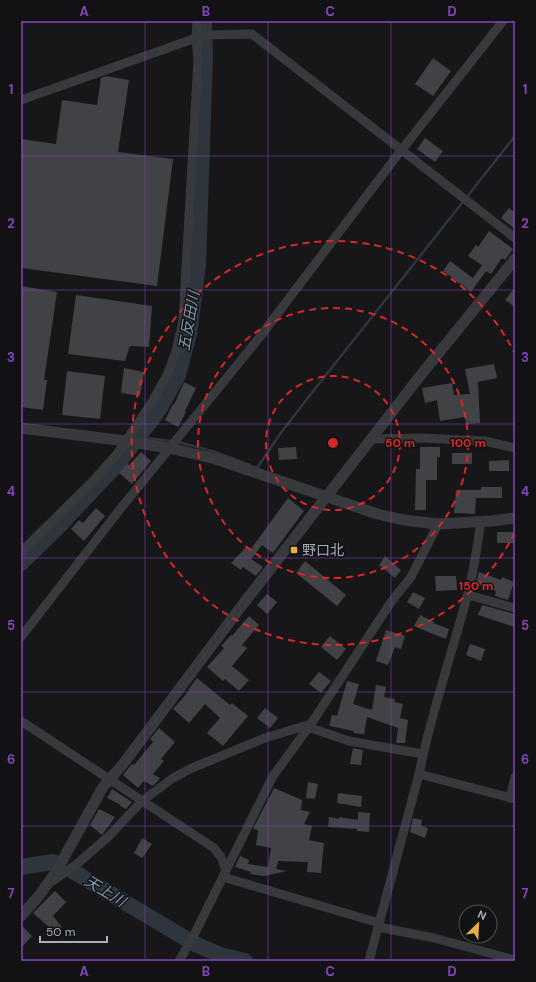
<svg xmlns="http://www.w3.org/2000/svg" width="536" height="982" viewBox="0 0 536 982" font-family="'DM Sans','Noto Sans JP',sans-serif">
<rect width="100%" height="100%" fill="#171719"/>
<g fill="none" stroke-linecap="round" stroke-linejoin="round">
<g stroke="#2e353c" stroke-width="2.5">
<path d="M139,437L171,441"/>
<path d="M178,442L215,452L250,465"/>
<path d="M254,467L257,468L280,434L307,399L515,136"/>
</g>
<g stroke="#2e353c" stroke-width="16">
<path d="M21,563L57,528L119,462L158,411L178,375L189,334L198,265L205,56L204,21"/>
<path d="M21,867L53,862"/>
<path d="M74,872L195,944L220,955L245,961"/>
</g>
</g>
<g fill="#414246">
<path d="M433,58L451,71L433,96L415,84Z"/>
<path d="M106,76L129,80L118,152L173,159L157,286L21,268V139L56,144L62,100L97,105L101,78Z"/>
<path d="M425,138L443,151L435,162L417,149Z"/>
<path d="M509,208L515,213V229L501,218Z"/>
<path d="M489,231L513,249L505,260L502,258L491,274L486,271L471,292L443,271L450,261L473,278L482,265L468,256L476,245L478,247Z"/>
<path d="M21,286L57,292L44,380H47L43,410L21,407Z"/>
<path d="M515,287V307L505,300Z"/>
<path d="M76,295L152,306L149,347L130,346L125,361L68,354Z"/>
<path d="M494,364L497,378L478,382L480,423L466,424L465,417L440,421L437,400L425,403L422,388L452,383L454,395L470,394L465,369Z"/>
<path d="M124,368L144,372L140,396L121,393Z"/>
<path d="M67,371L105,376L100,419L62,415Z"/>
<path d="M184,382L196,388L185,411L186,412L178,427L165,420L173,404L174,405Z"/>
<path d="M296,447L297,459L279,460L278,448Z"/>
<path d="M420,447H440V457H437V480H426V510H415L416,469H420Z"/>
<path d="M141,452L151,461L132,484L119,473L127,464L129,465Z"/>
<rect x="452" y="453" width="20" height="11"/>
<path d="M509,460V471H489V461Z"/>
<path d="M481,487H502V498H476L475,514L454,513L456,490H481Z"/>
<path d="M288,498L304,511L273,553L262,545L251,559L263,567L256,576L243,567L241,570L231,563L247,546L251,549Z"/>
<path d="M96,508L105,516L84,541L71,529L79,520L83,523Z"/>
<rect x="497" y="532" width="18" height="11"/>
<path d="M385,556L401,570L395,578L379,565Z"/>
<path d="M305,561L346,595L337,606L296,573Z"/>
<path d="M479,572L501,580L502,577L514,582L508,600L495,596L496,591L476,584Z"/>
<path d="M435,576H456L457,590L436,591Z"/>
<path d="M413,592L425,598L419,609L407,602Z"/>
<path d="M267,594L277,602L267,614L257,605Z"/>
<path d="M482,605L515,614V627L478,615Z"/>
<path d="M420,615L434,622L433,623L449,629L446,639L428,632L414,626Z"/>
<path d="M249,616L259,625L242,645L247,648L232,666L249,680L239,691L225,679L223,681L207,667L224,648L221,646L231,635L232,636Z"/>
<path d="M386,630L405,636L401,649L395,647L388,665L376,661Z"/>
<path d="M330,636L346,649L337,660L321,647Z"/>
<path d="M470,644L485,649L481,661L466,655Z"/>
<path d="M319,672L331,681L321,693L309,684Z"/>
<path d="M197,678L230,705L232,703L248,716L223,746L207,733L220,718L205,704L189,723L173,709L189,691L188,690Z"/>
<path d="M347,681L359,684L353,704L372,710L376,685L386,687L384,697L395,699L394,702L403,704L400,718L408,720L405,743H396L398,728L367,717L364,734L353,733L354,731L329,726L332,715L337,716Z"/>
<path d="M265,708L278,718L270,728L257,718Z"/>
<path d="M159,728L175,742L161,759L164,761L153,774L160,778L157,782L153,786L144,781L138,788L123,775L132,764L134,765L153,742L150,739Z"/>
<path d="M353,748L363,750L361,765L350,764Z"/>
<path d="M308,782L318,784L315,799L306,798Z"/>
<path d="M274,788L302,800L301,810L310,812L304,824L312,826L309,840L324,843L321,873L307,872L308,862L278,861L276,869L287,871L264,876L250,874L251,872L235,867L240,856L249,860L248,864L268,867L271,848L256,845L258,830L253,829Z"/>
<path d="M112,789L132,802L126,809L120,806L121,805L107,798Z"/>
<path d="M338,793L362,796L361,807L337,803Z"/>
<path d="M99,809L115,817L102,835L90,825Z"/>
<path d="M358,812L370,813L369,832L357,831V829L328,827L329,817L339,819V817L358,820Z"/>
<path d="M413,818L422,820L421,826L428,828L425,838L410,832Z"/>
<path d="M142,838L152,844L142,858L134,853Z"/>
<path d="M55,891L66,902L53,916L62,927L53,936L47,929L49,927L33,913Z"/>
<path d="M21,925L32,936L21,948Z"/>
</g>
<g fill="none" stroke-linecap="round" stroke-linejoin="round">
<g stroke="#38393d" stroke-width="9">
<path d="M21,100L196,38L208,35L252,34L515,238"/>
<path d="M371,439L420,438L485,441L515,448"/>
<path d="M21,552L93,481L117,454L152,402L168,373L176,351L183,321L198,60L196,38L197,21"/>
<path d="M468,595L515,608"/>
<path d="M21,637L121,508L259,338L396,157L503,21"/>
<path d="M21,721L214,848L221,857L226,870"/>
<path d="M308,727L349,741L423,754"/>
<path d="M419,774L515,799"/>
<path d="M510,798L515,777"/>
<path d="M223,877L379,923"/>
<path d="M51,882L77,864L109,836L142,801L173,778L192,768L265,738L311,724"/>
<path d="M378,927L434,938L515,960"/>
<path d="M179,961L194,935L273,776L311,724L391,602L411,577L438,524"/>
<path d="M369,961L419,774C431,714 451,656 467,597C474,572 477,546 481,521"/>
</g>
<g stroke="#38393d" stroke-width="11">
<path d="M21,428L126,441L169,448L216,459L348,504L377,514L404,520L438,524L491,521L515,518"/>
<path d="M21,916L38,897L56,872L103,787L123,764L240,608L420,376L515,259"/>
</g>
</g>
<path fill="none" stroke="#8446be" stroke-width="1" stroke-opacity="0.55" d="M145,21V961M268,21V961M391,21V961M21,156H515M21,290H515M21,424H515M21,558H515M21,692H515M21,826H515"/>
<g fill="none" stroke="#d62828" stroke-width="2" stroke-dasharray="7 5">
<circle cx="333" cy="443" r="67"/>
<circle cx="333" cy="443" r="135"/>
<path d="M515 532A202 202 0 1 1 515 354"/>
</g>
<rect fill="#e4af43" stroke="#121214" stroke-width="1.5" x="290" y="546" width="8" height="8" rx="2"/>
<g text-anchor="middle" dominant-baseline="central" stroke-width="3" stroke-linejoin="round" paint-order="stroke">
<g font-size="14" fill="#aaaeb8" stroke="#121214" text-anchor="start">
<text x="302" y="550">野口北</text>
</g>
<g font-size="15" font-style="italic" fill="#849bb0" stroke="#121214">
<text transform="translate(189 321) rotate(-80)">五反田川</text>
<text transform="translate(105 891) rotate(31)">天上川</text>
</g>
</g>
<circle cx="333" cy="443" r="6" fill="#d62828" stroke="#121214" stroke-width="2"/>
<g font-size="12" text-anchor="middle" font-weight="bold" fill="#d62828" stroke="#121214" stroke-width="3" stroke-linejoin="round" paint-order="stroke">
<text x="400" y="447">50 m</text>
<text x="468" y="447">100 m</text>
<text x="476" y="590">150 m</text>
</g>
<rect width="536" height="982" fill="none" stroke="#121214" stroke-width="44"/>
<g transform="translate(478 924) rotate(24)"><circle r="19" fill="#121214" stroke="#4f5056"/>
<path d="M0-3L7 15L0 10L-7 15Z" fill="#e4af43"/>
<text y="-6" font-size="11" font-weight="bold" text-anchor="middle" fill="#aaaeb8">N</text>
</g>
<path d="M40 936v6h67v-6" fill="none" stroke="#aaaeb8" stroke-width="2"/>
<text x="46" y="936" font-size="12" fill="#aaaeb8" stroke="#121214" stroke-width="3" paint-order="stroke">50 m</text>
<rect x="22" y="22" width="492" height="938" fill="none" stroke="#8446be" stroke-width="1.5"/>
<g font-size="13" text-anchor="middle" font-weight="bold" fill="#8446be">
<text x="84" y="16">A</text>
<text x="206" y="16">B</text>
<text x="330" y="16">C</text>
<text x="452" y="16">D</text>
<text x="11" y="94">1</text>
<text x="525" y="94">1</text>
<text x="11" y="228">2</text>
<text x="525" y="228">2</text>
<text x="11" y="362">3</text>
<text x="525" y="362">3</text>
<text x="11" y="496">4</text>
<text x="525" y="496">4</text>
<text x="11" y="630">5</text>
<text x="525" y="630">5</text>
<text x="11" y="764">6</text>
<text x="525" y="764">6</text>
<text x="11" y="898">7</text>
<text x="525" y="898">7</text>
<text x="84" y="976">A</text>
<text x="206" y="976">B</text>
<text x="330" y="976">C</text>
<text x="452" y="976">D</text>
</g>
</svg>
